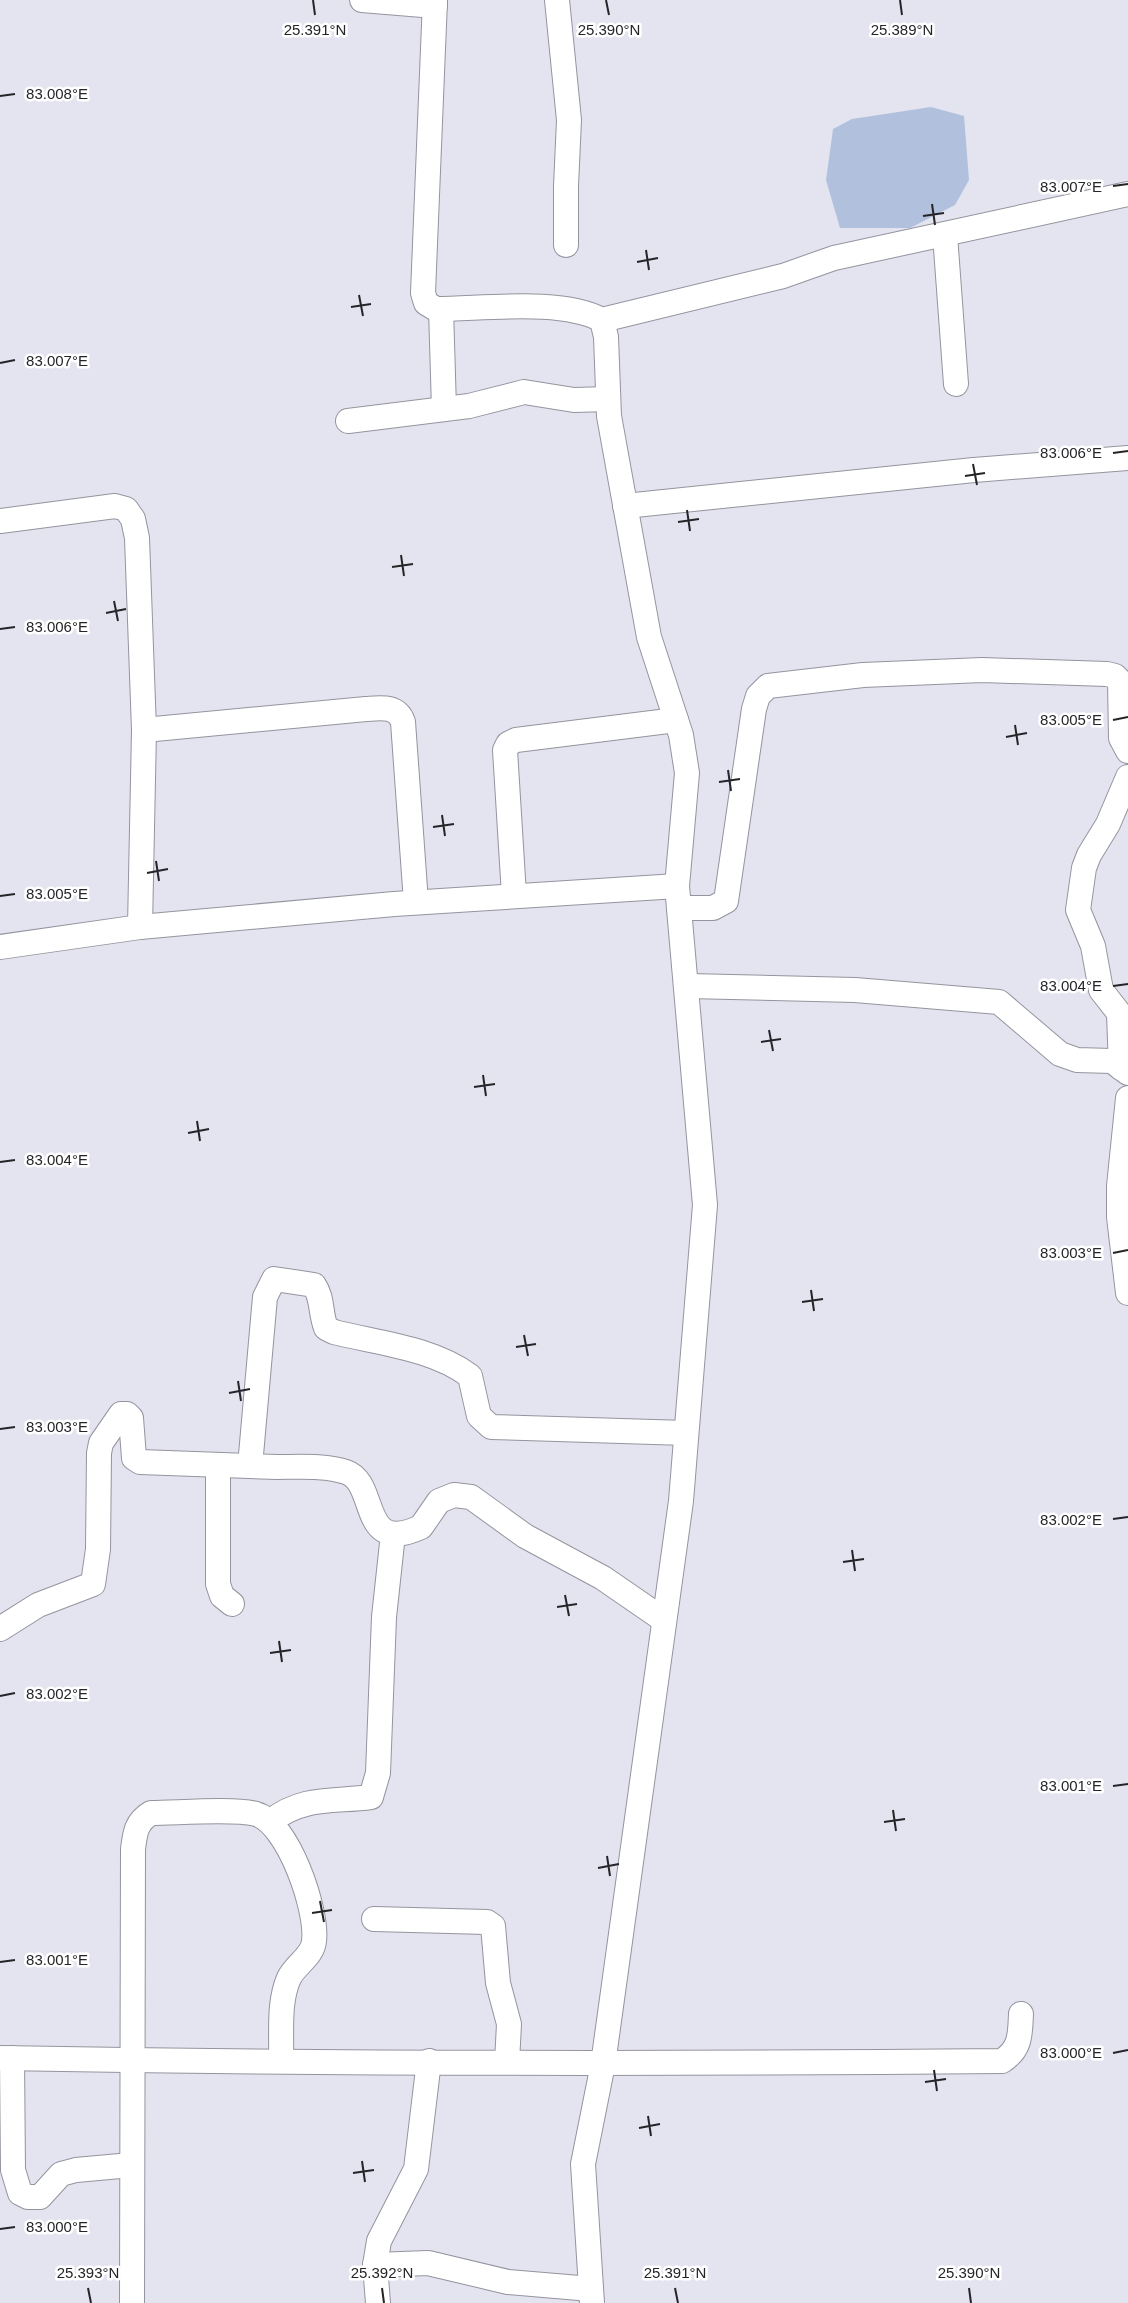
<svg xmlns="http://www.w3.org/2000/svg" width="1128" height="2303" viewBox="0 0 1128 2303" font-family="Helvetica,sans-serif">
<rect width="100%" height="100%" fill="#e3e4ef"/>
<path fill="#b1c1dd" d="M931,107L964,116L969,180L955,205L910,228H840L826,180L833,129L852,119Z"/>
<g fill="none" stroke-linecap="round" stroke-linejoin="round">
<defs>
<g id="minor">
<path d="M362,0L435,6"/>
<path d="M435,0L423,293L426,303L436,309C483,309 561,298 602,320L606,337L609,416L649,637L681,735L687,773L677,886L705,1205L681,1501L603,2064L583,2164L592,2303"/>
<path d="M557,0L569,120L566,186V245"/>
<path d="M945,235L956,384"/>
<path d="M441,309L444,409"/>
<path d="M602,320L783,276L834,258L1128,194"/>
<path d="M348,421L469,406L524,392L574,400L608,399"/>
<path d="M625,506L974,470L1128,458"/>
<path d="M0,521L115,506L126,509L133,519L137,538L144,730L140,927"/>
<path d="M144,730L366,709C381,708 397,705 403,722L416,902"/>
<path d="M514,895L505,750L508,744L516,740L676,720"/>
<path d="M679,908H713L726,901L754,709L758,696L768,686L863,675L982,670L1107,674L1115,676L1120,681L1121,738L1128,751"/>
<path d="M0,947L140,927L394,904L677,886"/>
<path d="M688,986L855,990L999,1002L1060,1054L1077,1060L1112,1061L1128,1073"/>
<path d="M1121,1068L1119,1013L1101,990L1093,946L1078,910L1084,868L1089,855L1108,824L1128,777"/>
<path d="M1128,1098L1119,1186V1217L1128,1293"/>
<path d="M218,1465V1584L222,1596L232,1604"/>
<path d="M250,1466L265,1297L274,1279L314,1285C323,1298 320,1313 326,1328L334,1332C378,1343 433,1348 470,1376L479,1416L491,1427L686,1433"/>
<path d="M0,1629L38,1605L93,1584L98,1549L99,1453L101,1443L121,1414H127L131,1418L134,1458L140,1462C185,1464 231,1465 277,1467C298,1467 326,1465 346,1472C379,1483 358,1556 421,1527L439,1501L454,1495L471,1497L525,1536L603,1578L664,1620"/>
<path d="M271,1821C303,1796 333,1802 371,1797L378,1773L384,1617L393,1534"/>
<path d="M374,1919L487,1922L493,1926L498,1983L509,2024L507,2062"/>
<path d="M0,2058C334,2064 668,2064 1002,2061C1021,2049 1020,2034 1021,2014"/>
<path d="M12,2058L13,2170L20,2193L28,2197H40L61,2174L76,2170L131,2165"/>
<path d="M375,2265L428,2263L508,2282L591,2289"/>
<path d="M132,2303L133,1849C135,1833 136,1822 151,1813C176,1813 235,1808 256,1814C288,1823 318,1910 314,1941C313,1956 295,1965 289,1978C278,2002 282,2034 281,2060"/>
<path d="M378,2303L375,2265L379,2241L416,2169L429,2061"/>
</g>
</defs>
<use href="#minor" stroke="#94949f" stroke-width="26"/>
<use href="#minor" stroke="#fff" stroke-width="24"/>
</g>
<path fill="none" stroke="#252529" stroke-width="2" d="M313,0L315,15M606,0L609,15M900,0L902,15M0,96L15,94M1113,186L1128,184M932,204L935,225M923,216L944,213M646,250L649,270M637,262L658,258M359,295L363,316M351,307L371,304M0,363L15,360M1113,453L1128,451M973,464L977,485M965,476L985,473M687,510L690,531M678,522L699,519M401,555L404,576M392,567L413,564M114,601L118,621M106,613L126,609M0,629L15,627M1113,720L1128,717M1015,725L1018,745M1006,737L1027,733M728,770L731,791M719,782L740,779M442,815L445,836M433,827L454,824M156,861L159,881M147,873L168,869M0,896L15,894M1113,986L1128,984M769,1030L773,1051M761,1042L781,1039M483,1075L486,1096M474,1087L495,1084M197,1121L200,1141M188,1133L209,1129M0,1162L15,1160M1113,1253L1128,1250M811,1290L814,1311M802,1302L823,1299M524,1335L528,1356M516,1347L536,1344M238,1381L241,1401M229,1393L250,1389M0,1429L15,1427M1113,1519L1128,1517M852,1550L855,1571M843,1562L864,1559M565,1595L569,1616M557,1607L577,1604M279,1641L282,1662M270,1653L291,1650M0,1696L15,1693M1113,1786L1128,1784M893,1810L896,1831M884,1822L905,1819M607,1856L610,1876M598,1868L619,1864M320,1901L324,1922M312,1913L332,1910M0,1962L15,1960M1113,2053L1128,2050M934,2070L937,2091M925,2082L946,2079M648,2116L651,2136M639,2128L660,2124M362,2161L365,2182M353,2173L374,2170M0,2229L15,2227M88,2288L91,2303M382,2288L384,2303M675,2288L678,2303M969,2288L971,2303"/>
<g font-size="15" text-anchor="middle" fill="#252529" stroke="#fff" stroke-width="5" stroke-linejoin="round" paint-order="stroke">
<text x="902" y="35">25.389°N</text>
<text x="315" y="35">25.391°N</text>
<text x="609" y="35">25.390°N</text>
<text x="57" y="99">83.008°E</text>
<text x="1071" y="192">83.007°E</text>
<text x="57" y="366">83.007°E</text>
<text x="1071" y="458">83.006°E</text>
<text x="57" y="632">83.006°E</text>
<text x="1071" y="725">83.005°E</text>
<text x="57" y="899">83.005°E</text>
<text x="1071" y="991">83.004°E</text>
<text x="57" y="1165">83.004°E</text>
<text x="1071" y="1258">83.003°E</text>
<text x="57" y="1432">83.003°E</text>
<text x="1071" y="1525">83.002°E</text>
<text x="57" y="1699">83.002°E</text>
<text x="1071" y="1791">83.001°E</text>
<text x="57" y="1965">83.001°E</text>
<text x="1071" y="2058">83.000°E</text>
<text x="57" y="2232">83.000°E</text>
<text x="88" y="2278">25.393°N</text>
<text x="382" y="2278">25.392°N</text>
<text x="675" y="2278">25.391°N</text>
<text x="969" y="2278">25.390°N</text>
</g>
</svg>
